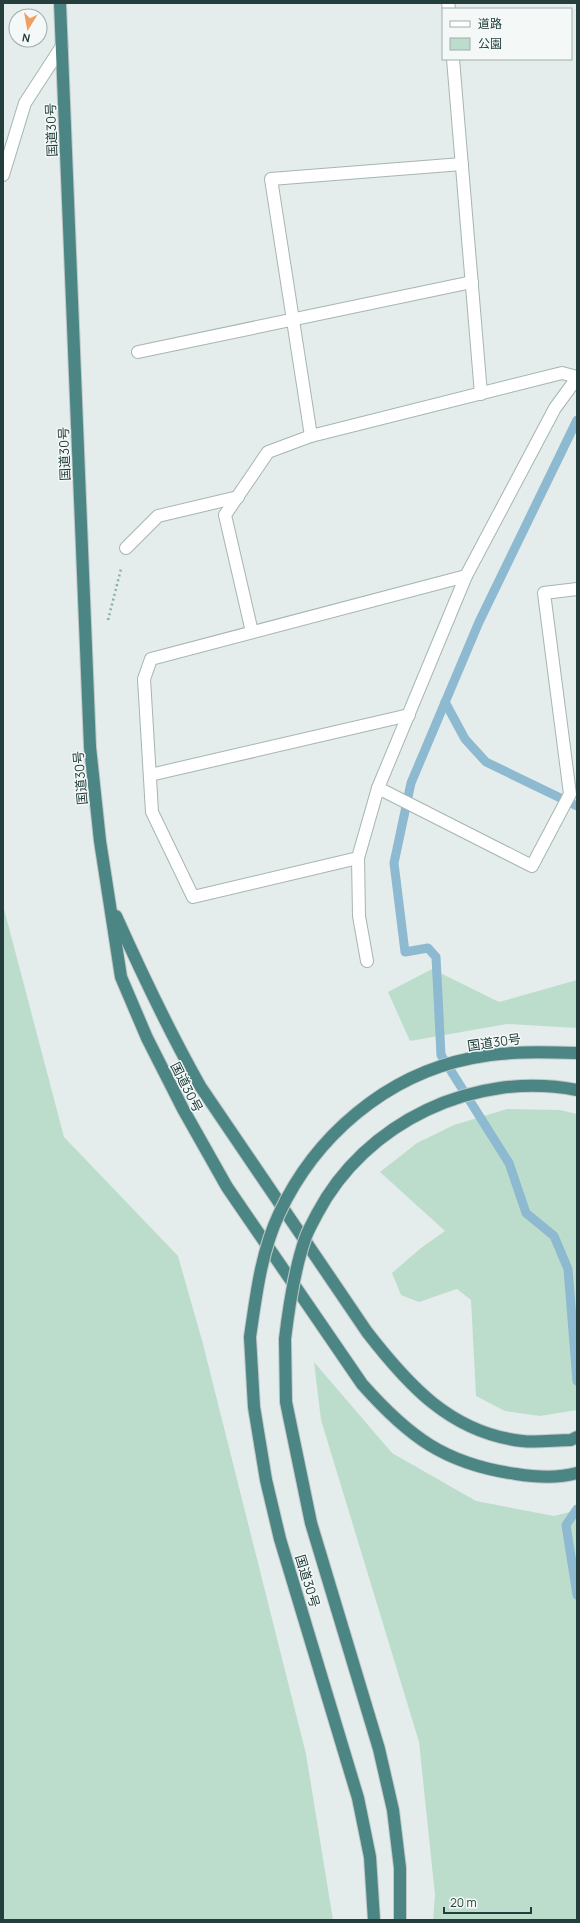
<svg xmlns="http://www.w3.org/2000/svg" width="580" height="1923" viewBox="0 0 580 1923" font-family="Manrope,'Noto Sans JP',sans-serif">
<rect width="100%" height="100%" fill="#e4edeb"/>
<g fill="#bdddcc">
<path d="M3,905L64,1137L178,1256L203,1344L306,1754L333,1920H3Z"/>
<path d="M432,969L499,1002L577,980V1028L507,1024L410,1041L388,992Z"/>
<path d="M507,1109L560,1110L577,1114V1410L540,1416L505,1411L476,1396L471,1300L457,1289L419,1302L401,1295L392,1273L421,1248L445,1231L380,1172L417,1143L454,1125Z"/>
<path d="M314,1362L392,1453L476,1501L554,1516L577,1510V1920H433L435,1895L419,1742L321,1420Z"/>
</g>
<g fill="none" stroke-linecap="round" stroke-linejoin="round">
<g stroke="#8db9d1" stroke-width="9">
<path d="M577,420L479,622L411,783L394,863L405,952L428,948L436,957L441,1055L509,1163L526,1213L554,1236L568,1269L577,1381"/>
<path d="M445,702L465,739L486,762L577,806"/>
<path d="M577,1509L566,1525L577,1595"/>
</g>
<defs>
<g id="minor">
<path d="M448,3L449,9"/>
<path d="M453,59L481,394"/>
<path d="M3,175L25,103L62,46"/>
<path d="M138,352L472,282"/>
<path d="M311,436L271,179L462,164"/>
<path d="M126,548L158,516L238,497"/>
<path d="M252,632L225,515L268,452L311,436L562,373L577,377"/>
<path d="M150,775L409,715"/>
<path d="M378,788L532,866L570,794L544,593L577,589"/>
<path d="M358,858L193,897L152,812L144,679L151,659L466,576"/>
<path d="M367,961L359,916L358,858L378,788L466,576L555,408L577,378"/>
</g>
<g id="trunk">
<path d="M60,3L90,747L100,841L121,977L147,1038L183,1109L227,1187L362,1384C409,1437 445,1464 516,1474C535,1477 559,1478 577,1473"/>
<path d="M116,916C142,974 169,1031 200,1086L367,1332C408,1385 451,1433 522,1441C537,1443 555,1440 571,1440L577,1437"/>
<path d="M250,1337L254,1407L266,1480L280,1539L358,1798L370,1857L374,1920"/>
<path d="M285,1339L286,1402L311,1523L379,1749L393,1810L400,1868V1920"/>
</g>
</defs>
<use href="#minor" stroke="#a6b5b3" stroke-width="14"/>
<use href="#trunk" stroke="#c1c9c8" stroke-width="14"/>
<path stroke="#85b0ab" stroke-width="2.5" stroke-dasharray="2 3" stroke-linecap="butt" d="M108,620L121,569"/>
<use href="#minor" stroke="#fff" stroke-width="12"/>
<use href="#trunk" stroke="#4c8684" stroke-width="12"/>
<defs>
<g id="trunk-bridge">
<path d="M250,1337C256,1296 261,1252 279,1214C315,1136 386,1075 472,1058C507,1051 542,1052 577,1053"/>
<path d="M285,1339C289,1305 294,1271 305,1239C308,1230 313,1222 317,1214C365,1122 475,1070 577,1090"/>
</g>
</defs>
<use href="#trunk-bridge" stroke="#c1c9c8" stroke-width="14" stroke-linecap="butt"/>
<use href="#trunk-bridge" stroke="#4c8684" stroke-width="12"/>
</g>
<g text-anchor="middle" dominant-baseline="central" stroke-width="3" stroke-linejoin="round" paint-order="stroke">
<g font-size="13" fill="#233e3c" stroke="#f4f9f8">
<text transform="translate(51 130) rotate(-92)">国道30号</text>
<text transform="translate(64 454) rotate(-92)">国道30号</text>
<text transform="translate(80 778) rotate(-95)">国道30号</text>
<text transform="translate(494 1042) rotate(-8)">国道30号</text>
<text transform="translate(187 1087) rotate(63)">国道30号</text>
<text transform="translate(308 1581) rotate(73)">国道30号</text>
</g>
</g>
<rect width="580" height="1923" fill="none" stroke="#233e3c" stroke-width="8"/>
<rect x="442" y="8" width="130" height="52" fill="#f4f9f8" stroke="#a0aead"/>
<rect x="450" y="21" width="20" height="6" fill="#ffffff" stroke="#a0aead"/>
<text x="478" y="28" font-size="12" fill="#233e3c">道路</text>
<rect x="450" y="38" width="20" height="12" fill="#bdddcc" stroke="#a0aead"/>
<text x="478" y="48" font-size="12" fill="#233e3c">公園</text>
<g transform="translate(28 28) rotate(191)"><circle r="19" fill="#f4f9f8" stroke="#a0aead"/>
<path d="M0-3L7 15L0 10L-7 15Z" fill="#ef9f5f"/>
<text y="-6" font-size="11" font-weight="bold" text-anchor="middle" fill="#233e3c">N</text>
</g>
<path d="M444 1907v6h87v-6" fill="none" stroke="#233e3c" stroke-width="2"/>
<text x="450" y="1907" font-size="12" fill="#233e3c" stroke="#f4f9f8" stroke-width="3" paint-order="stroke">20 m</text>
</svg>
